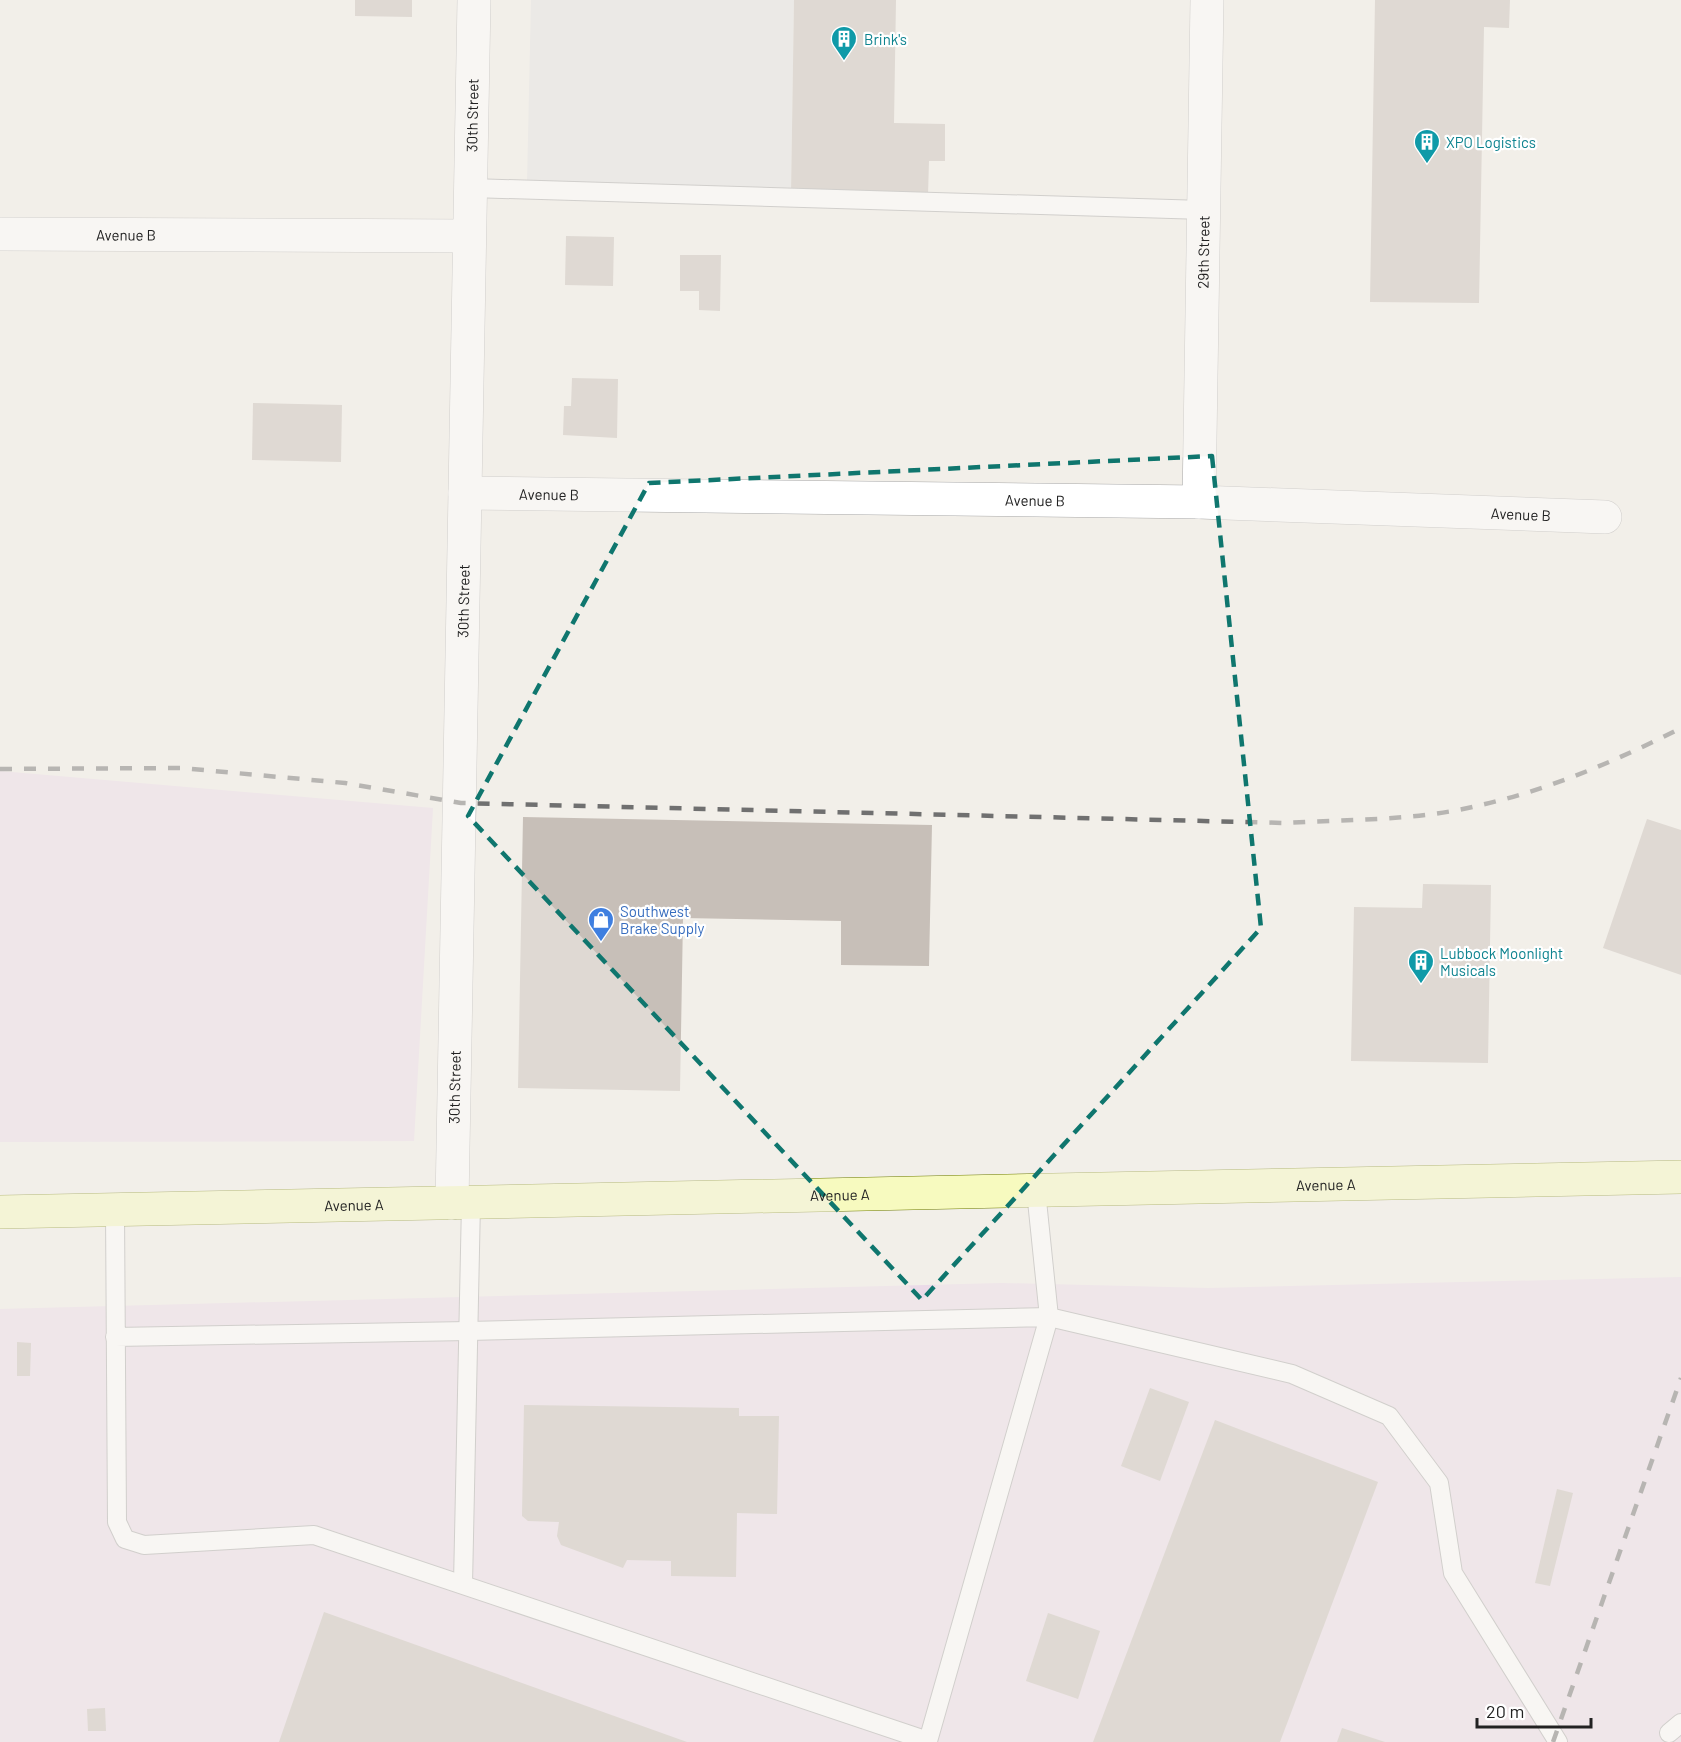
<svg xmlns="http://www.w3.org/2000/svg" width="1681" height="1742" viewBox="0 0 1681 1742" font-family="Barlow,sans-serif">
<rect width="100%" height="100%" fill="#f2efe9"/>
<g fill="#ebdbe8">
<path d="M0,771L433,808L414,1141L0,1142Z"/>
<path d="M1681,1277V1742H0V1309L1002,1283L1208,1288Z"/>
</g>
<path fill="#e2e2e2" d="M531,0H794L791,193L527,183Z"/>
<g fill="#c7bfb8">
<path d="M355,0H412V17L355,16Z"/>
<path d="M794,0H896L894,123L945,124V161H929L928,195L791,193Z"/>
<path d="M1375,0H1510L1509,28L1484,27L1479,303L1370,302Z"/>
<path d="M566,236L614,237L613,286L565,285Z"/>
<path d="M680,255H721L720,311L699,310V291H680Z"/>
<path d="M572,378L618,379L617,438L563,435L564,406H571Z"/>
<path d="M253,403L342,405L341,462L252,460Z"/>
<path d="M523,817L932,825L929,966L841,965V921L683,918L680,1091L518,1088Z"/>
<path d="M1647,819L1681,830V975L1603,948Z"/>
<path d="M1423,884L1491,885L1488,1063L1351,1061L1354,907L1422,908Z"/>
<path d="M17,1342L31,1343L30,1376H17Z"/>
<path d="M1150,1388L1189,1402L1160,1481L1121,1466Z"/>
<path d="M524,1405L739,1408V1416H779L777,1514L737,1513L736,1577L671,1576V1561L627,1560L623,1568L561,1545L557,1536L559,1522L528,1521L522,1516Z"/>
<path d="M1215,1420L1378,1482L1280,1742H1093Z"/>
<path d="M1557,1489L1573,1493L1550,1586L1535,1583Z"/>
<path d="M324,1612L687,1742H279Z"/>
<path d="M1048,1613L1100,1631L1078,1699L1026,1681Z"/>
<path d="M105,1708L106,1731H88L87,1709Z"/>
<path d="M1342,1728L1385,1742H1337Z"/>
</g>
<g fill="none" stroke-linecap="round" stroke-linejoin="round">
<defs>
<g id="service">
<path d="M471,188L1204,210"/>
<path d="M1036,1191L1049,1317L1292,1374L1389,1416L1439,1483L1453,1573L1558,1742"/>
<path d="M115,1210L117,1522L125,1539L144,1545L314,1535L928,1741L1049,1317L468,1331L115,1337"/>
<path d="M463,1584L471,1203"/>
<path d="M1669,1733L1681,1723"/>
</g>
<g id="minor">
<path id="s1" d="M0,234L469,236"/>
<path id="s2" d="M465,493L1199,502L1605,517"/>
<path id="s3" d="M1199,502L1207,0"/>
<path id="s4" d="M452,1203L474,0"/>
</g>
<g id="secondary">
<path id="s5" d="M0,1212L1681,1177"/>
</g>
</defs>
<use href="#service" stroke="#a9a9a9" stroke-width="20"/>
<use href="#minor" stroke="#a9a9a9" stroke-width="34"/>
<use href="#secondary" stroke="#707d05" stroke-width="34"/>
<use href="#service" stroke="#fff" stroke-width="18"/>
<use href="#minor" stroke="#fff" stroke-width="33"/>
<use href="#secondary" stroke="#f7fabf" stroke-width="33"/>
<g stroke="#707070" stroke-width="4.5" stroke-dasharray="12 12" stroke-linecap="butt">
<path d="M0,769L181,768L345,783L461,803L1286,823C1350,819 1418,821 1481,805C1551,789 1618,760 1681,728"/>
<path d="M1553,1742L1681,1378"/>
</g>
</g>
<path d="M0 0H1681V1742H0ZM1212,456L1261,928L922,1300L468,816L649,483Z" fill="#f2efe9" fill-opacity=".55" fill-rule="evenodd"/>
<path fill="none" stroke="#0f766e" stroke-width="4.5" stroke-dasharray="12 8" stroke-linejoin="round" d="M1212,456L1261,928L922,1300L468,816L649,483Z"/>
<defs>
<symbol id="building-pin" viewBox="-11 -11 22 30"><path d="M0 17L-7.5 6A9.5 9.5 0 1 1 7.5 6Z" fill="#0f9aa8" stroke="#fff"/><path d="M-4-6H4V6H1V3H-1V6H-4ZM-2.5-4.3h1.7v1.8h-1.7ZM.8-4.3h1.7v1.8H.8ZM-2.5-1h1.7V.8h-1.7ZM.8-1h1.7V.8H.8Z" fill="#fff"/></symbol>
<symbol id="shop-pin" viewBox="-11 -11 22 30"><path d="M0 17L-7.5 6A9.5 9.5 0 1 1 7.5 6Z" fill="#3f7fe0" stroke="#fff"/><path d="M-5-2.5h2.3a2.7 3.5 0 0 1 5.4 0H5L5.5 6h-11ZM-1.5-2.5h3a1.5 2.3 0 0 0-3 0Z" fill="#fff"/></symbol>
</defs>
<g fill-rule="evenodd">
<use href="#building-pin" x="829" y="24" width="30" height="40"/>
<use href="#building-pin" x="1412" y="127" width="30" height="40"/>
<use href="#shop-pin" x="586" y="905" width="30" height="40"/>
<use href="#building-pin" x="1406" y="947" width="30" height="40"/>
</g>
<g text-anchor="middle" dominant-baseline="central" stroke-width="4.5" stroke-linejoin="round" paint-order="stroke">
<g font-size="15" fill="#0d838f" stroke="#fff" text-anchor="start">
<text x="864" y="39">Brink's</text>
<text x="1446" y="142">XPO Logistics</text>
<text x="1440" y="953">Lubbock Moonlight<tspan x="1440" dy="17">Musicals</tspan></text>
</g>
<g font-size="15" fill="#222" stroke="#fff">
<text stroke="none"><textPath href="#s4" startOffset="1088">30th Street</textPath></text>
<text stroke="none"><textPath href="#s1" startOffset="126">Avenue B</textPath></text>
<text stroke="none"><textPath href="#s3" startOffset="250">29th Street</textPath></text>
<text stroke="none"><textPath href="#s2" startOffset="84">Avenue B</textPath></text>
<text stroke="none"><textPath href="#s2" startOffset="570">Avenue B</textPath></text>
<text stroke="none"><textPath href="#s2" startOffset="1056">Avenue B</textPath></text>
<text stroke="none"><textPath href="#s4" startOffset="602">30th Street</textPath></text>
<text stroke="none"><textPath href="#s4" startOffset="116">30th Street</textPath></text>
<text stroke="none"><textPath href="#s5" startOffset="1326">Avenue A</textPath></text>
<text stroke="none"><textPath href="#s5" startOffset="840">Avenue A</textPath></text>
<text stroke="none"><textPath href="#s5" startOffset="354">Avenue A</textPath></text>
</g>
<g font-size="15" fill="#366cbe" stroke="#fff" text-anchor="start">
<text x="620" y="911">Southwest<tspan x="620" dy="17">Brake Supply</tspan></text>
</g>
</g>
<path d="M1477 1718v9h114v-9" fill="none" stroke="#222222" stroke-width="3"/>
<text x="1486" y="1718" font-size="18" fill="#222222" stroke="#ffffff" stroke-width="4.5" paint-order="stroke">20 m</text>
</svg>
